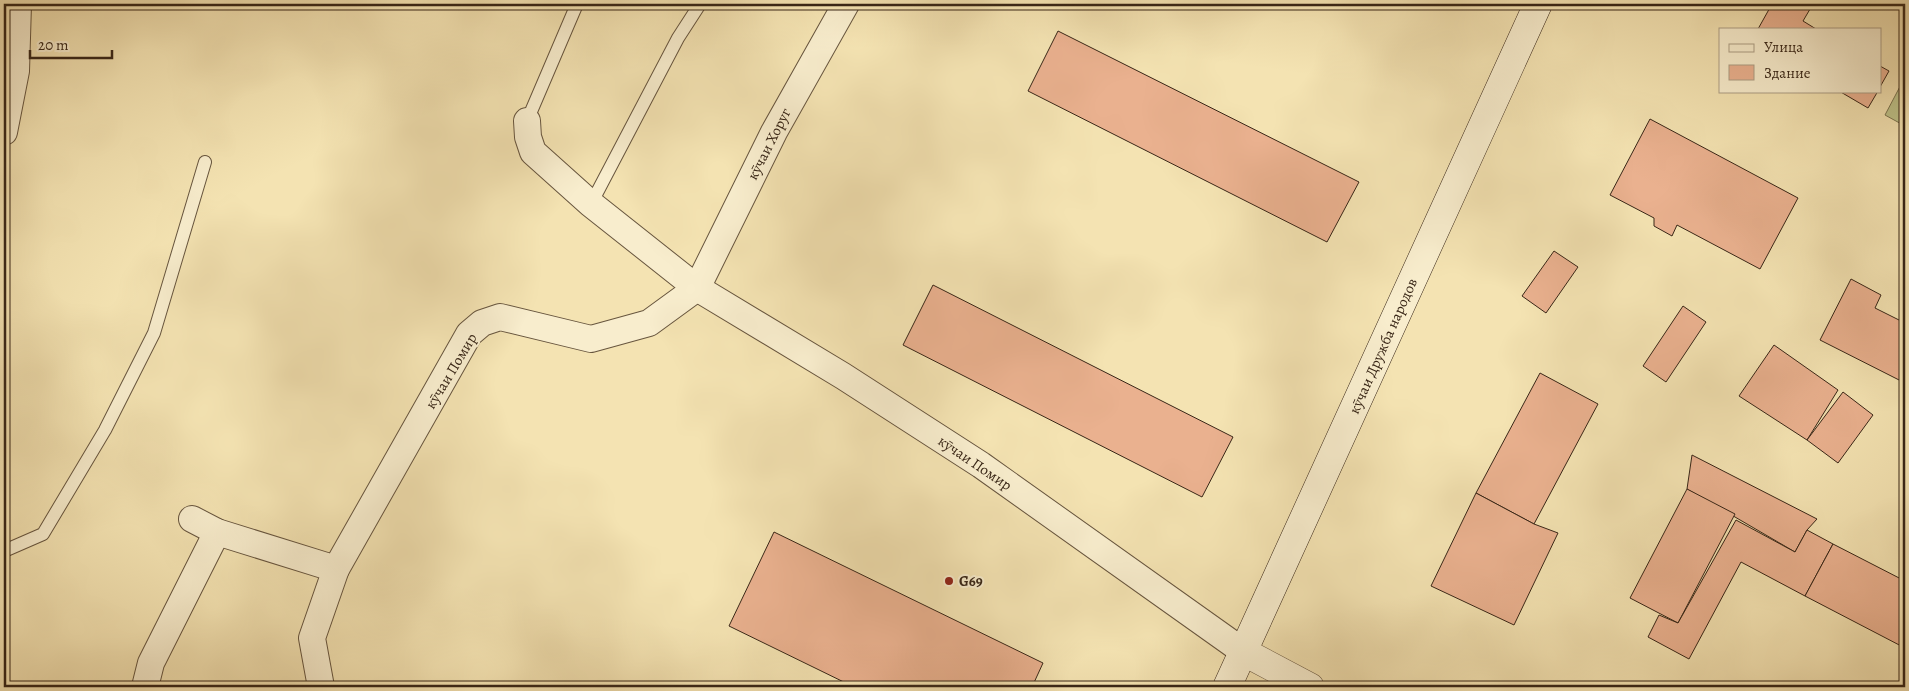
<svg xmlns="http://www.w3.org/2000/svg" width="1909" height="691" viewBox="0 0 1909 691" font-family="Alegreya,serif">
<rect width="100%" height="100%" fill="#f4e3b2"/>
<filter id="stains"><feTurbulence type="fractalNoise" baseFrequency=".004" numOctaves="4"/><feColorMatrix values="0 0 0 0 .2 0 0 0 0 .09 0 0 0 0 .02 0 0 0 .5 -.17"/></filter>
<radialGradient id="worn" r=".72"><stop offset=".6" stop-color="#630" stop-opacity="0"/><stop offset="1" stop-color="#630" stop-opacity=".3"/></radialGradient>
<path fill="#bec38a" stroke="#7b7450" d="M1905,77V126L1885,115Z"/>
<g fill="#eab18f" stroke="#382617">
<path d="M1772,4H1813L1803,21L1816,29H1758Z"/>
<path d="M1058,31L1359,182L1327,242L1028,91Z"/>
<path d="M1880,66L1889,71L1880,87Z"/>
<path d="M1839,91H1878L1868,108Z"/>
<path d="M1650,119L1798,198L1760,269L1677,225L1672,236L1654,226V218L1610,195Z"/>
<path d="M1554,251L1578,267L1546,313L1522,296Z"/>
<path d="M1851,279L1881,295L1875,308L1905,323V383L1820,340Z"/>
<path d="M933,285L1233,437L1202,497L903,345Z"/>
<path d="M1683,306L1706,322L1666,382L1643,366Z"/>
<path d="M1774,345L1838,390L1807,440L1739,396Z"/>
<path d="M1540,373L1598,404L1534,524L1476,493Z"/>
<path d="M1843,392L1873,415L1838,463L1807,440Z"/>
<path d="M1692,455L1817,519L1807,530L1795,552L1687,489Z"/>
<path d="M1687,489L1735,514L1678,623L1630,598Z"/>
<path d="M1476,493L1534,524L1558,533L1514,625L1431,586Z"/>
<path d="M1736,520L1795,552L1807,530L1833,544L1805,596L1741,562L1689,659L1648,637L1659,615L1678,623Z"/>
<path d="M774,532L1043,663L1032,687H854L729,626Z"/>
<path d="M1833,544L1905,581V648L1805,596Z"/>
</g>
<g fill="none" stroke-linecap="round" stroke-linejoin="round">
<defs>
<g id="service">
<path d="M527,121L577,4"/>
<path d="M591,204L678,38L700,4"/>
<path d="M4,551L43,534L105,430L154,333L205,162"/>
</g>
<g id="minor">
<path d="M527,121L528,137L533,152L591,204L697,288L843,376L981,465L1244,652"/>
<path d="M4,132L16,71L18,4"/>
<path d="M192,519L217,532L336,569L469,334L482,323L500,317L591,339L649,323L697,288L774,132L846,4"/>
<path d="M145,687L151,663L217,532"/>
<path d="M321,687L312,638L336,569"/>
</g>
<path id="tertiary" d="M1244,652L1310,687"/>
<path id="secondary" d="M1227,687L1538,4"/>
</defs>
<use href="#service" stroke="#67553e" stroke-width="14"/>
<use href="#minor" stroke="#67553e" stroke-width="28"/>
<use href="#tertiary" stroke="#67553e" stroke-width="29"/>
<use href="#secondary" stroke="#382617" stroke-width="29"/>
<use href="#service" stroke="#f8edcd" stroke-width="12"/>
<use href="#minor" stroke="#f8edcd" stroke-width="26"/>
<use href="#tertiary" stroke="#f8edcd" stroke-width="28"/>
<use href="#secondary" stroke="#f8edcd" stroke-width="28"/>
</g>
<circle fill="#8f2418" stroke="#f8edcd" stroke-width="2" cx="949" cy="581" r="5"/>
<g text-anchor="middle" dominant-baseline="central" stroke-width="4" stroke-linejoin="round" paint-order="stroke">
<g font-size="15" fill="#382617" stroke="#f8edcd">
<text transform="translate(769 144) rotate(-63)">кӯчаи Хоруг</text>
<text transform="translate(1383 346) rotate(-66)">кӯчаи Дружба народов</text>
<text transform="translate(451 371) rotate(-59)">кӯчаи Помир</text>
<text transform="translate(975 463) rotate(34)">кӯчаи Помир</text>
</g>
<g font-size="15" font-weight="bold" fill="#382617" stroke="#f8edcd" text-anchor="start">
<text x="959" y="581">G69</text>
</g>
</g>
<rect width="1909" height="691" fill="none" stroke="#f4e3b2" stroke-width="20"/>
<rect x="5" y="5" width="1899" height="681" fill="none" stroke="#382617" stroke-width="2.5"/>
<rect x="10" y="10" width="1889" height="671" fill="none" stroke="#382617"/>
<rect x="1719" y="28" width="162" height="65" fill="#f8edcd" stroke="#ab9d84"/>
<rect x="1729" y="44" width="25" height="8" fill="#f8edcd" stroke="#ab9d84"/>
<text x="1764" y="52" font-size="15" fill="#382617">Улица</text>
<rect x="1729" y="65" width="25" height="15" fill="#eab18f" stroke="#ab9d84"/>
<text x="1764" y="78" font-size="15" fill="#382617">Здание</text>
<path d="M30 50v8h82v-8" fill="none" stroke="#382617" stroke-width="2.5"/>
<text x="38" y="50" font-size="15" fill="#382617" stroke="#f8edcd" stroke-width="4" paint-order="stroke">20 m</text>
<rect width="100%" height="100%" filter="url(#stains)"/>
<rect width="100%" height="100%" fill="url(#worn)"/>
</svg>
